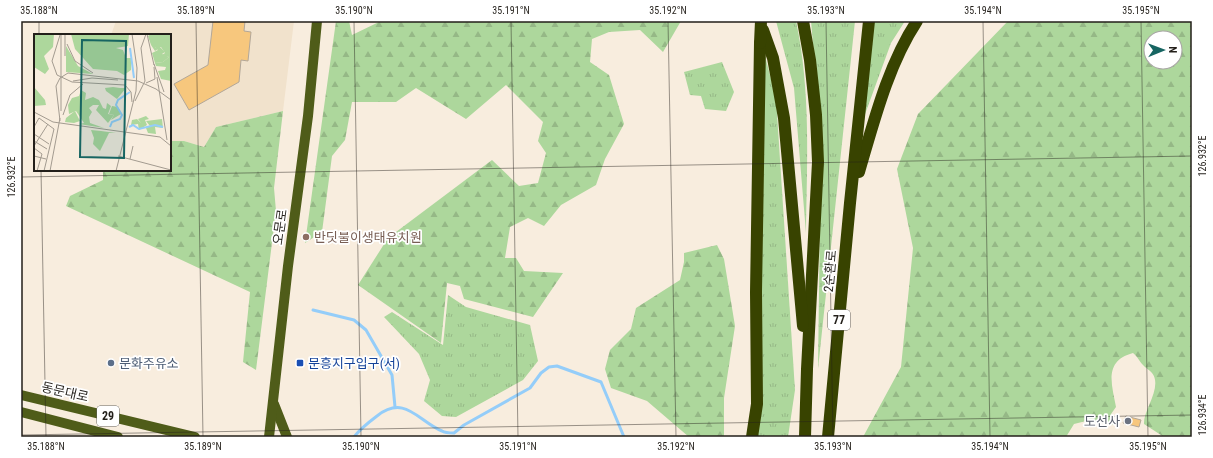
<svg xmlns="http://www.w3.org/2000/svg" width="1213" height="458" viewBox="0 0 1213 458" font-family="'Roboto Condensed','Noto Sans KR',sans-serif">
<defs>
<pattern id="grass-tufts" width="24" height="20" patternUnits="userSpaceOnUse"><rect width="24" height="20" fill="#add79c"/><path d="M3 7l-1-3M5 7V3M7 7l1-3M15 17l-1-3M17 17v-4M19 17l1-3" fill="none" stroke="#95b886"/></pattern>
<pattern id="forest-firs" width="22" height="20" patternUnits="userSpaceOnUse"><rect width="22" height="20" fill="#add79c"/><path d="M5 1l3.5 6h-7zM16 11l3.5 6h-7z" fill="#95b886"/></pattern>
</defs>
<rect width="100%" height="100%" fill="#f8edde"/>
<path fill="#f1e2cc" d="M116,21H294L283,111L216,127L204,147L184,141H170V35H111Z"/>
<g fill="url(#grass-tufts)">
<path d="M776,21H796C811,91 807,162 806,233L794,88Z"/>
<path d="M811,21H855L818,369L821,136Z"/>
<path d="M873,21H905L891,43L864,117Z"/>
<path d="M765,56L776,98L795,390L788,437H753Z"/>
<path d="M722,62L734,92L726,111L705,109L701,96L690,95L684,72Z"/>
<path d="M448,295L466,307L530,325L538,361L523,380L456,417L442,416L424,401L430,380L419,354L384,317L392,312L443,345Z"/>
</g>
<g fill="url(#forest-firs)" fill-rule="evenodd">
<path d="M336,21H349L352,35L381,21H681L663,52L640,30L609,32L592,39L590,62L609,75L624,124L605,159L596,185L561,205L544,226L528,218L510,227L505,258H516L524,271L563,273L533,317L464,299L460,286L447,283L441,343L358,285L388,238L492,160L519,186L538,183L546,153L538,141L543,122L506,85L466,119L416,88L396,102H352L345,140L332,156L322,232L305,243Z"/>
<path d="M1008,21H1192V437H1164L1144,424C1143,410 1163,387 1152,373C1150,370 1145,368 1143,365C1139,361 1138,357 1133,353C1103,361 1112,385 1116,407L1111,414L1114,425L1086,421L1074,424L1066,437H863L901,367L913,248L897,169L918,114ZM1151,38H1175V62H1151Z"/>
<path d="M283,111L274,188L276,211L256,370L243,362L250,292L66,206L70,196L103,180V170H170V141H184L204,147L216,127Z"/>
<path d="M717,245L724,259L735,326L724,398V437H689L647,401L611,388L605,369L610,350L631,329L636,308L680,280L684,262V253Z"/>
</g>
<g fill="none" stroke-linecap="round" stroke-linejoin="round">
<g stroke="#94cdf9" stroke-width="3">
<path d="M313,310L354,320L366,330L392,375L395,407"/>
<path d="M354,437C360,429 369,422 377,416C405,394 418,421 442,431C445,433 450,433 454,433L464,425L530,388L541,373L549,367L557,366L601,382L624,437"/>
</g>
</g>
<g fill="#f7c77d" stroke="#b2a799">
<path d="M213,21H245L244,31L251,32L248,61L241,60L239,82L189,110L174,84L208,65Z"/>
<path d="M1126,416L1141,420L1139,427L1123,423Z"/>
</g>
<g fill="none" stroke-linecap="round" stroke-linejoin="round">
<g stroke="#4f5c19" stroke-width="10">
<path d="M21,395L195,437"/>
<path d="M274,404L287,437"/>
<path d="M21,412L118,437"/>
<path d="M269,437L288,266L308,116L317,21"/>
</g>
<g stroke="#384300" stroke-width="12">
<path d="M803,21L810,60L816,115L818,162L807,369L805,437"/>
<path d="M763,30L773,58L784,118L803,326"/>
<path d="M859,172C874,121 888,65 917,21"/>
<path d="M752,437L757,404L756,292L760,43"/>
<path d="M828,437L850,203L869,21"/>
</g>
<path stroke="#384300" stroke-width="12" d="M760,43L761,21"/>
</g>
<path fill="none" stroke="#231f1a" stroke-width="1" stroke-opacity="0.45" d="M39,21V35M196,21L203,437M354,21L361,437M511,21L518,437M668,21L676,437M826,21L833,437M983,21L990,437M1141,21L1148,437M41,170L46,437M21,177L1192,156M21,435L1192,415"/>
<circle fill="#8d6e63" stroke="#fff" stroke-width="1.5" cx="306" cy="237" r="4"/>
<circle fill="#5c6f8a" stroke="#fff" stroke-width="1.5" cx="111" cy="363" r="4"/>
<rect fill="#1a4fb4" stroke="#fff" stroke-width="1.5" x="296" y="359" width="8" height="8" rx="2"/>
<circle fill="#6b7280" stroke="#fff" stroke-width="1.5" cx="1128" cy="421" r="4"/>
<g text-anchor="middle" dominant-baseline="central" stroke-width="3.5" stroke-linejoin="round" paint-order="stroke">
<g fill="#fff" stroke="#65625f" stroke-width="1">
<rect x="828" y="310" width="22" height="20" rx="3"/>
<rect x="97" y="406" width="22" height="20" rx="3"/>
</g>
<g font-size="12" font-weight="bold" fill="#231f1a">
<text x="839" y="320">77</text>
<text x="108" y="416">29</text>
</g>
<g font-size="13" fill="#231f1a" stroke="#fff">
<text transform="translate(280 227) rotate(-82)">오문로</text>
<text transform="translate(830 271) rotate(-85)">2순환로</text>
<text transform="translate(65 392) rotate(13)">동문대로</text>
</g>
<g font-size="13" fill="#785e54" stroke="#fff" text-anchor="start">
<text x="314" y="237">반딧불이생태유치원</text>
</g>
<g font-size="13" fill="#4e5e75" stroke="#fff" text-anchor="start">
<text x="119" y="363">문화주유소</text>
</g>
<g font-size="13" fill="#164399" stroke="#fff" text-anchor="start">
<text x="308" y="363">문흥지구입구(서)</text>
</g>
<g font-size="13" fill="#5b616d" stroke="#fff" text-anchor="end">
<text x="1120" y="421">도선사</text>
</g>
</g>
<g transform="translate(34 34)">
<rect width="137" height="137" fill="#f8edde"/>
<path d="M32,12L44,32L59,40L32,38ZM125,12L131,18L128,20L135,23L129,28L121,29L118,19L124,16L121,13ZM78,72L84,73L87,80L77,86L80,81L75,80ZM41,77L46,87L40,89L31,88L32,84Z" fill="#add79c"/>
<path d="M0,0H20L19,13L10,22L15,35L11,40L0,33ZM37,0H95L94,12L82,14L89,16L92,24H97V36L90,41L83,37L59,35L41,15ZM117,0H137V47L127,45L124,37L131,36L132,33L122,32L121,29L129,28L135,23L128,21L131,19L127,13H121L124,15L121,17L117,11L114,2ZM0,53L11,66L12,71L0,72ZM79,53L86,54H92L83,65L72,57L71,54ZM47,56L52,59L51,66L59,63L65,66L69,74L72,75L73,69L77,72L74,80L80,81L74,89L62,76L65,71H59L55,74L58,78L55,83L56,89L70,94L45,90L50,89L42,77L35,80L34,71L38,64L45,62ZM112,82L115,85L111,86L113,91L105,96L104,90L97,91L98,86L103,85L107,89L104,85ZM128,85L129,94L121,93L122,100L114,99L112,94L116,92L112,87ZM57,96L67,97L82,99H75L66,117L59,110L60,104Z" fill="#add79c"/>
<path fill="none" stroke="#94cdf9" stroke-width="2" d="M96,14L100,44M76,93L78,88L86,85L88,81L82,71L84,66L96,58M95,93L99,91L105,95L121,91L129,93"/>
<path fill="none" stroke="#a39b90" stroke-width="1" d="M31,0V22M113,0L120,31M26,1L18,27L23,41L38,48L91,51L97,58L98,68M33,10L41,27L59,39M120,30L130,58M123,43L133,106M39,47L58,44L84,46M112,49L121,45L120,33M101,67L111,47L107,14L112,0M27,77V0M0,78L19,88L126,103L137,112M29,81L36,61L49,50M26,87L22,52L26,44L34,39L104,47L122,55L137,66M0,93L5,84L20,95L10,137M0,100L15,110M0,107L13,115M0,112L14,90M0,114L8,120L3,137M0,122L12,125M84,122L137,136M96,125L99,112M16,137L26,84M82,137L102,57L103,34L98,0"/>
<path fill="#176562" fill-opacity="0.15" stroke="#176562" stroke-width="2" d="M48,6L92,7L90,124L46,123Z"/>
<rect width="137" height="137" fill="none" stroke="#231f1a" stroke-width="2"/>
</g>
<rect width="1213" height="458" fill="none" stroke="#ffffff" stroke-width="44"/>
<g transform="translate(1163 50) rotate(89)"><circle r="19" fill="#ffffff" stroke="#a7a5a3"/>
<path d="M0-3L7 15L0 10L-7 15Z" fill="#176562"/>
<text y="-6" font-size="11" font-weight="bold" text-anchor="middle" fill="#231f1a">N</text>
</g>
<rect x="22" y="22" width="1169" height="414" fill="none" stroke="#231f1a" stroke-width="1.5"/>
<g font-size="10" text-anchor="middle" fill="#231f1a">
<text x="39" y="14">35.188°N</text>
<text x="196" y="14">35.189°N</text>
<text x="354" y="14">35.190°N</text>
<text x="511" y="14">35.191°N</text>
<text x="668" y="14">35.192°N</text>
<text x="826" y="14">35.193°N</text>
<text x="983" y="14">35.194°N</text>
<text x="1141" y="14">35.195°N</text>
<text transform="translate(1202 156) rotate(-90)" y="4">126.932°E</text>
<text transform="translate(11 177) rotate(-90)" y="4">126.932°E</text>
<text transform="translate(1202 415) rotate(-90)" y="4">126.934°E</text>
<text x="46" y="450">35.188°N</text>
<text x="203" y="450">35.189°N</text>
<text x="361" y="450">35.190°N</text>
<text x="518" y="450">35.191°N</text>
<text x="676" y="450">35.192°N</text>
<text x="833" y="450">35.193°N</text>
<text x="990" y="450">35.194°N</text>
<text x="1148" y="450">35.195°N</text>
</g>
</svg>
